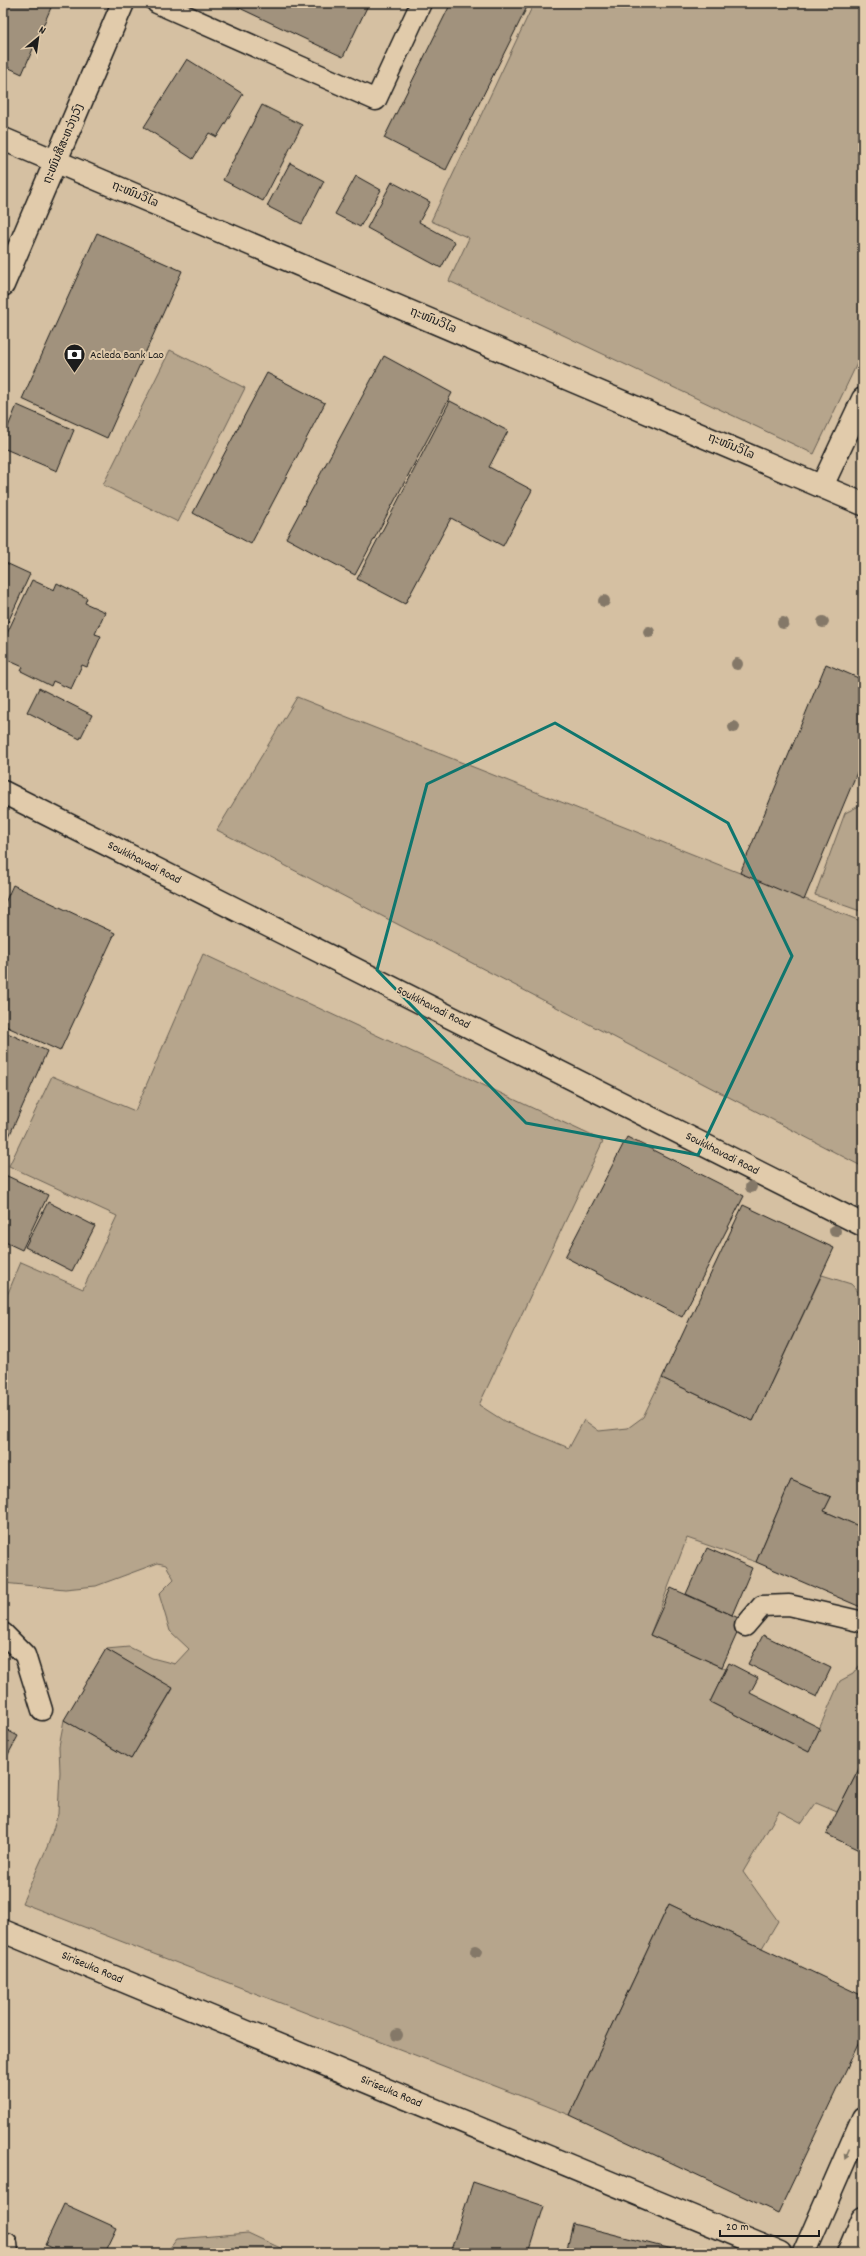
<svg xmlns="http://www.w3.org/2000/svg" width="866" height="2256" viewBox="0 0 866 2256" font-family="Dekko,'Noto Sans Lao',sans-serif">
<rect width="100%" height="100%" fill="#d5c0a2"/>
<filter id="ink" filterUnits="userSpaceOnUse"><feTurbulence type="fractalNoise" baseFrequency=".025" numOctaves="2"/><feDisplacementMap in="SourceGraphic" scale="8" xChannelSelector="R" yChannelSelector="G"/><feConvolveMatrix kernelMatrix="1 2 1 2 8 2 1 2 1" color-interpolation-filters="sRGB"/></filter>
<g filter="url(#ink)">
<g fill="#b6a58c" stroke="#696054">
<path d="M534,3H863V351L814,454L449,281L469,238L431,221Z"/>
<path d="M170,350L245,388L178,522L103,485Z"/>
<path d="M297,697L863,922V1167L217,830Z"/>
<path d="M863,804V912L815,895L845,813Z"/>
<path d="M203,954L603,1141L479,1405L504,1421L569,1448L584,1420L599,1431L628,1428L643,1417L662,1378L753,1421L822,1275L851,1284L863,1297V1528L824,1511L831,1497L791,1480L756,1562L687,1538L650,1635L726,1669L710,1702L809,1752L840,1681L853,1674L863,1661V1761L837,1812L816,1803L802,1823L779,1811L743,1872L778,1921L762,1948L669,1904L570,2115L22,1903L48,1845L58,1814L60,1772L59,1746L64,1720L131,1759L173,1689L106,1649L129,1647L152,1658L175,1664L189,1649L170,1631L159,1594L174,1579L166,1565L158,1563L96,1586L65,1589L3,1583V1305L21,1262L83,1289L117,1216L9,1166L52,1076L135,1111Z"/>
<path d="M248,2233L291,2253H166L177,2239Z"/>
</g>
<g fill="#a1927d" stroke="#1c1c1c">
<path d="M3,3H53L22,74L3,65Z"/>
<path d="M229,3H369L343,57Z"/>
<path d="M451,3H529L446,170L384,138Z"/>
<path d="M187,59L243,94L217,137L209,133L193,159L144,127Z"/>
<path d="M262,105L302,125L263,201L223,180Z"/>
<path d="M290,163L324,181L302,224L267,206Z"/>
<path d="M356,176L381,190L360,227L335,214Z"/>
<path d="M392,182L430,202L419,222L455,242L441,268L367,228Z"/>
<path d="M97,233L182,271L107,438L22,399Z"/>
<path d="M384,356L452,393L355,575L286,538Z"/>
<path d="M267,373L325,403L251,544L193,513Z"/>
<path d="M450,401L508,431L489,467L532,490L503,546L451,518L405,604L357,579Z"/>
<path d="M17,405L74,430L57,471L3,448V439Z"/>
<path d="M6,563L30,574L3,633V570Z"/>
<path d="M32,580L54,590L57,583L87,598L85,603L105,612L95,634L101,636L87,667L82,665L71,689L53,681L51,686L21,671L23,667L3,658V642Z"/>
<path d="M826,664L863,680V758L804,900L740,873Z"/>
<path d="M39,688L92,715L80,739L27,712Z"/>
<path d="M13,885L115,933L60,1051L3,1025V907Z"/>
<path d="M3,1031L47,1051L3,1150Z"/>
<path d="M627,1137L744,1196L682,1317L565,1257Z"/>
<path d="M3,1174L48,1195L22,1250L3,1241Z"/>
<path d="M48,1202L95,1226L72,1271L25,1247Z"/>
<path d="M743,1205L834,1248L753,1421L662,1378Z"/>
<path d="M791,1480L831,1497L824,1511L863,1528V1608L756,1562Z"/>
<path d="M707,1548L752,1568L732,1615L686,1594Z"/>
<path d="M671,1588L743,1620L722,1667L650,1635Z"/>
<path d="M763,1635L831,1668L817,1697L748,1664Z"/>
<path d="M106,1649L173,1688L131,1759L64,1720Z"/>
<path d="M729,1663L758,1678L750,1693L820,1728L809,1752L710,1702Z"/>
<path d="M3,1728L18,1736L3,1764Z"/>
<path d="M863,1761V1852L826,1834Z"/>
<path d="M669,1904L863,1996V2034L778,2213L570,2115Z"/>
<path d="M473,2182L544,2206L529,2253H450Z"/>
<path d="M64,2204L117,2228L105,2253H62L45,2245Z"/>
<path d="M573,2224L675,2250L674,2253H566Z"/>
</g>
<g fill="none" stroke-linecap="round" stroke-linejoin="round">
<defs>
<g id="lane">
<path d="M157,3L376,100L421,3"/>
<path d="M745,1626L762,1606L789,1605L863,1622"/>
<path d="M3,1633L25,1655L42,1710"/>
<path d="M7,2243L8,2253"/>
</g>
<g id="street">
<path d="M3,139L863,504"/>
<path d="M3,285L123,3"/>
<path d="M822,486L863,399"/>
<path d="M3,1931L780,2253"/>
</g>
<g id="secondary">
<path d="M3,792L863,1225"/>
<path d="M804,2253L863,2118"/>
<path d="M848,2253L863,2218"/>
</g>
</defs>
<use href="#lane" stroke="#1c1c1c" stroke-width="23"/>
<use href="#street" stroke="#1c1c1c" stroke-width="25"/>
<use href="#secondary" stroke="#1c1c1c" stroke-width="25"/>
<use href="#lane" stroke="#e1cbab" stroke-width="20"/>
<use href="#street" stroke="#e1cbab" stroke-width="22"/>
<use href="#secondary" stroke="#e1cbab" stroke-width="22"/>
</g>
<g fill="#847868">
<circle cx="604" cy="601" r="6"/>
<circle cx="823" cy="622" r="6"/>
<circle cx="783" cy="623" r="6"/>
<circle cx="649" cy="632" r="6"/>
<circle cx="737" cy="664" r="6"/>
<circle cx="734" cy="727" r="6"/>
<circle cx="751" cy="1187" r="6"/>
<circle cx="835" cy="1231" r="6"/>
<circle cx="476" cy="1951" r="6"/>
<circle cx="397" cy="2035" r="6"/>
</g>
<defs><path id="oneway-solid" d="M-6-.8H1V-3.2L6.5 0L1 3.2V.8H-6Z"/></defs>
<use fill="#7e7464" href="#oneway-solid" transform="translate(847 2154) rotate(114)"/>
</g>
<path fill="none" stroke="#0f766e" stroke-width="3" stroke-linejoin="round" d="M555,723L728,823L792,956L698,1155L526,1123L377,970L427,784Z"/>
<defs>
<symbol id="bank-pin" viewBox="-11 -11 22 30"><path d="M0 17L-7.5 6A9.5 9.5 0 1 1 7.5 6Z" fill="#1c1c1c" stroke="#e1cbab"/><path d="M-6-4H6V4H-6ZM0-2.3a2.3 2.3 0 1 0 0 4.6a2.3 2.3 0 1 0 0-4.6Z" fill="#fff"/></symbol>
</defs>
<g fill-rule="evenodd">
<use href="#bank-pin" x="62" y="342" width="25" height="34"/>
</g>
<g text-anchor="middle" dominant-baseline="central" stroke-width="4" stroke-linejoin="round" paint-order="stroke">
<g font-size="12" fill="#1c1c1c" stroke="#e1cbab">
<text transform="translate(64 144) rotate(-67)">ຖະໜົນສີສະຫວ່າງວົງ</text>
<text transform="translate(135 195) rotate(23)">ຖະໜົນວິໄລ</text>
<text transform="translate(433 321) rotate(23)">ຖະໜົນວິໄລ</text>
<text transform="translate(731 447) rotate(23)">ຖະໜົນວິໄລ</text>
<text transform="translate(144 863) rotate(27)">Soukkhavadi Road</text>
<text transform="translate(433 1008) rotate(27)">Soukkhavadi Road</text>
<text transform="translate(722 1154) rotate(27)">Soukkhavadi Road</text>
<text transform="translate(92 1968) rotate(23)">Siriseuka Road</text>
<text transform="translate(391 2092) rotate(23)">Siriseuka Road</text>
</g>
<g font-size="12" fill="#1c1c1c" stroke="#e1cbab" text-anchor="start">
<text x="90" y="355">Acleda Bank Lao</text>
</g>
</g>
<rect width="866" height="2256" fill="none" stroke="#e1cbab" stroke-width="16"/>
<rect x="8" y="8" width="850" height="2240" fill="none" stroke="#1c1c1c" stroke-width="1.5" filter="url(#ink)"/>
<g transform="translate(38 38) rotate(29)" stroke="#e1cbab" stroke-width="3" paint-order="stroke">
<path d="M0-3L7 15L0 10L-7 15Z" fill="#1c1c1c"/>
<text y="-6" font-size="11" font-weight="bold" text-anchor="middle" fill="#1c1c1c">N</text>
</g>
<path d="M720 2230v6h99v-6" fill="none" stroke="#1c1c1c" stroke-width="2"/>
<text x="726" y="2230" font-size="12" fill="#1c1c1c" stroke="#e1cbab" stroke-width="3" paint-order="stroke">20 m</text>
</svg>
